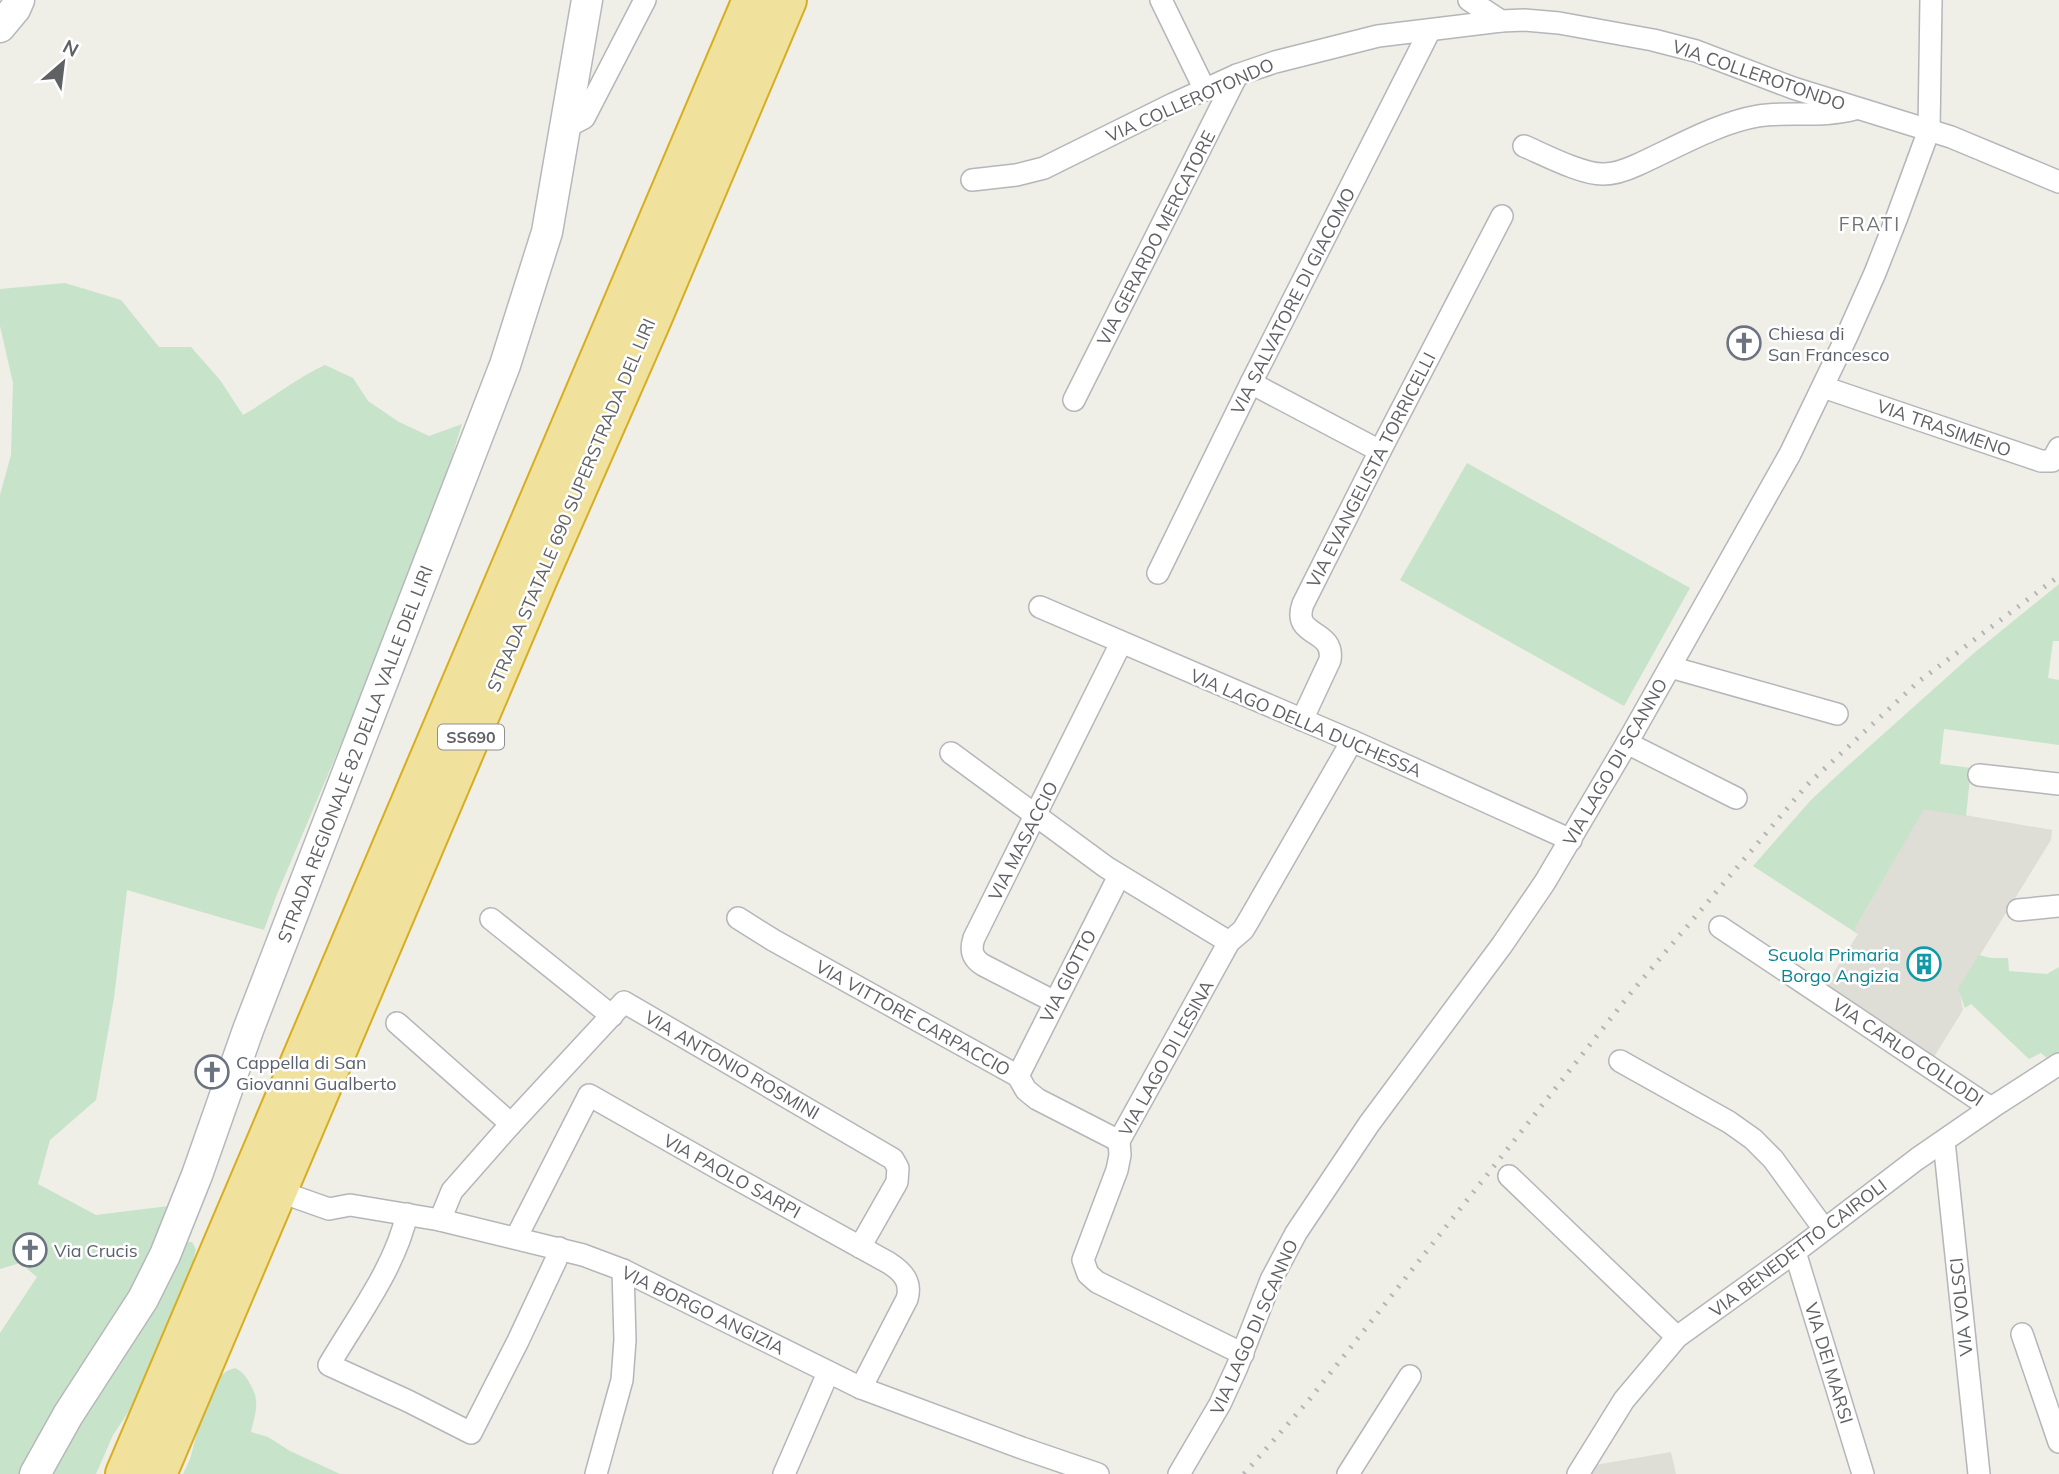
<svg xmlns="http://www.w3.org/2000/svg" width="2059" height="1474" viewBox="0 0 2059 1474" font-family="Mulish,sans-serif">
<rect width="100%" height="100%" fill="#efeee7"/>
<g fill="#deddd6">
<path d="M1924,808L2052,830L2051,840L1959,989L1963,1010L1934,1057L1824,988L1858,934L1855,928Z"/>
<path d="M1671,1452L1676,1474H1591L1595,1465Z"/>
</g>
<g fill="#c7e3c9">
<path d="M65,283L121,300L159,347H191L220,380L243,415C271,399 295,379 325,365L353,378L368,401L399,422L429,436L462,424L444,482L355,711L277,894L264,930L127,890L114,998L96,1100L50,1140L38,1184L96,1215L177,1205L142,1281L88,1365L31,1447L19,1474H0V1333L37,1277L20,1263L0,1269V495L11,455L13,383L0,326V289Z"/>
<path d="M1467,463L1690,588L1624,706L1400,580Z"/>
<path d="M2059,584V641H2053L2048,678L2059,680V745L1944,729L1940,764L1971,768L1966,816L1924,809L1855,928L1858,934L1753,866L1811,800L1842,771L1974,653Z"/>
<path d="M1979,955L1991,958H2008L2009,971L2047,974L2059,967V1053L2049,1060L2041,1053L2029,1059L1971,1004L1965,1008L1958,989Z"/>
<path d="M187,1242H192L196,1249L190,1275L155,1359L141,1385L137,1399L113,1435L96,1474H47L129,1343L141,1331L158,1306L167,1278L183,1244Z"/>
<path d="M235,1368C243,1372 246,1376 250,1384C261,1402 255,1413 251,1432L268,1437L290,1451L340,1474H183L190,1459L203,1411L215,1380L227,1371Z"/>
</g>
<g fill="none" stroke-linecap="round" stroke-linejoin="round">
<defs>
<g id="street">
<path d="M1161,0L1205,90"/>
<path d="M1469,0L1501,21"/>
<path d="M565,128L584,118L645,0"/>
<path d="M1524,146C1545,155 1583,175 1604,174C1616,174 1626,170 1637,165C1675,148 1717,123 1758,116C1790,111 1823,118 1855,109"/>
<path d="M972,180L1016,175L1044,168L1173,104L1237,75L1275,62L1378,36L1501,21L1524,20L1559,23L1653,40L1696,51L1793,88L1951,137L2059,182"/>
<path d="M1251,383L1380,451"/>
<path d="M1823,387L2041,461H2052L2059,448"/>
<path d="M1074,400L1237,75"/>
<path d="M1158,573L1251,383L1430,30"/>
<path d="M1040,607L1352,741L1571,840"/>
<path d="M1670,667L1837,714"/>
<path d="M1302,720L1330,660C1335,628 1291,638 1303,604L1380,451L1502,216"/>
<path d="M1627,743L1736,798"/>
<path d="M951,753L1106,867L1229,942"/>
<path d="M1979,775L2059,784"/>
<path d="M2018,910L2059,906"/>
<path d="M738,918L773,940L1018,1076L1026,1090L1037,1099L1119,1141"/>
<path d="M491,919L612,1016"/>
<path d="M1720,927L1991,1108"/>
<path d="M1055,1002L983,965C972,958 970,950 974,938L1121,643"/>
<path d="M397,1023L511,1124"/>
<path d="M1620,1061L1729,1122L1753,1139L1773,1159L1824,1229"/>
<path d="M1018,1076L1119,876"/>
<path d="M1944,1141L1979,1474"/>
<path d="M1509,1176L1677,1337"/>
<path d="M295,1197L329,1209L350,1205L440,1220L583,1255L623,1270L861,1388L1022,1448L1098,1474"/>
<path d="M407,1214C395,1268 357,1317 329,1365L408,1401L471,1433L518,1341L556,1260L559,1248"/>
<path d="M440,1220L452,1191L511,1124L624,1002L893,1159L898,1168L897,1182L860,1247"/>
<path d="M516,1238L589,1095L730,1175L889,1263C903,1272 912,1282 907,1299L861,1388"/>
<path d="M1795,1252L1863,1474"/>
<path d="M2022,1334L2059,1442"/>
<path d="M1243,1354L1097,1282L1088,1274L1083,1260L1117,1170L1120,1155L1119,1141L1229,942L1243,930L1249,920L1352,741"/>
<path d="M596,1474L622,1380L625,1340L623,1270"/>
<path d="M784,1474L828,1373"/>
<path d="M1179,1474L1220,1404L1237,1367L1271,1280L1296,1233L1369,1124L1502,945L1545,882L1627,743L1790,454L1846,338L1875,273L1897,217L1929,130L1931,0"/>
<path d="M1348,1474L1410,1376"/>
<path d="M1578,1474L1624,1400L1677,1337L1795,1252L1917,1159L1991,1108L2059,1064"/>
</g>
<g id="secondary">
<path d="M0,27L15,9L19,0"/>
<path d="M35,1474L68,1415L143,1299L165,1255L197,1175L248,1030L505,365L547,232L587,0"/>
</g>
<g id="highway">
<path d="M125,1474L752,0"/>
<path d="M157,1474L538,578L651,321L787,0"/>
</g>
</defs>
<use href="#street" stroke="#b4b6ba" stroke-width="24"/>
<use href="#secondary" stroke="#b6b8bc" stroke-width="33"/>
<use href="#highway" stroke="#d8ad1e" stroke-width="42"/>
<use href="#street" stroke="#fff" stroke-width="21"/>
<use href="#secondary" stroke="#fff" stroke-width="30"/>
<use href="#highway" stroke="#f0e19d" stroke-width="38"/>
<path stroke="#b4b5b5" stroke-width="5" stroke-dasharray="2 9" stroke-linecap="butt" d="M1244,1474L1309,1400L1634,989L1807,785L1918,682L2059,576"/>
</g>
<defs>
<symbol id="church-ring" viewBox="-11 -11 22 22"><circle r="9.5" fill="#fff" stroke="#6b7280" stroke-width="1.5"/><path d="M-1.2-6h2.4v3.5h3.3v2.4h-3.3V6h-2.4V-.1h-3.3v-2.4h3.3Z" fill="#6b7280"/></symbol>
<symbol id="building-ring" viewBox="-11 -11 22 22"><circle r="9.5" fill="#fff" stroke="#0f9aa8" stroke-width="1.5"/><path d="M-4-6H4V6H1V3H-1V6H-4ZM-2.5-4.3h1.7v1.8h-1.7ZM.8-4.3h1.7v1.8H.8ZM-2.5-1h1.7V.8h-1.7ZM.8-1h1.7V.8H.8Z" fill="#0f9aa8"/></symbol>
</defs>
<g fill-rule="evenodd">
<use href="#church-ring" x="1725" y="324" width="38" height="38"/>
<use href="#building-ring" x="1905" y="945" width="38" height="38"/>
<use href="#church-ring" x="193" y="1053" width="38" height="38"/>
<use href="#church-ring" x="11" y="1231" width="38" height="38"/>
</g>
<g text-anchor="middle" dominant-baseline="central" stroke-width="5" stroke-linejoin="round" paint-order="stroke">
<rect fill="#fff" stroke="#8f9093" stroke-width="2" x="438" y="724.5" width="66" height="25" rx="5"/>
<g font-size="16" font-weight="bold" fill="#5f6165">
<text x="471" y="737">SS690</text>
</g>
<g font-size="18" fill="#5f6165" stroke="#fff">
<text transform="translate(1759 75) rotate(19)">VIA COLLEROTONDO</text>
<text transform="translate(1190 100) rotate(-24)">VIA COLLEROTONDO</text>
<text transform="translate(1156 238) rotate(-63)">VIA GERARDO MERCATORE</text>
<text transform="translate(1293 301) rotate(-63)">VIA SALVATORE DI GIACOMO</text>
<text transform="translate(1944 428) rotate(19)">VIA TRASIMENO</text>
<text transform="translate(1371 470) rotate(-63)">VIA EVANGELISTA TORRICELLI</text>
<text transform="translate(571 505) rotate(-67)">STRADA STATALE 690 SUPERSTRADA DEL LIRI</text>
<text transform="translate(1306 723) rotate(23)">VIA LAGO DELLA DUCHESSA</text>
<text transform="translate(355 754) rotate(-69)">STRADA REGIONALE 82 DELLA VALLE DEL LIRI</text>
<text transform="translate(1615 762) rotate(-60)">VIA LAGO DI SCANNO</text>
<text transform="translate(1023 841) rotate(-63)">VIA MASACCIO</text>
<text transform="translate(1068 976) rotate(-63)">VIA GIOTTO</text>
<text transform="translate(913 1018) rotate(29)">VIA VITTORE CARPACCIO</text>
<text transform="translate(1908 1052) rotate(34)">VIA CARLO COLLODI</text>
<text transform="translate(1166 1058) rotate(-61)">VIA LAGO DI LESINA</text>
<text transform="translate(732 1065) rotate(30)">VIA ANTONIO ROSMINI</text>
<text transform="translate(732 1176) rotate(29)">VIA PAOLO SARPI</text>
<text transform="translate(1798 1248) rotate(-37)">VIA BENEDETTO CAIROLI</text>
<text transform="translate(1961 1307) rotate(-96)">VIA VOLSCI</text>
<text transform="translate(703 1310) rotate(26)">VIA BORGO ANGIZIA</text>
<text transform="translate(1254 1327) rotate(-66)">VIA LAGO DI SCANNO</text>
<text transform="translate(1829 1363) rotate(73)">VIA DEI MARSI</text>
</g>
<g font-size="18" fill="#5b616d" stroke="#fff" text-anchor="start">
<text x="1768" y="333">Chiesa di<tspan x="1768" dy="21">San Francesco</tspan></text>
<text x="236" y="1062">Cappella di San<tspan x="236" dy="21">Giovanni Gualberto</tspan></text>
<text x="54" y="1250">Via Crucis</text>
</g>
<g font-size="18" fill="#0d838f" stroke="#fff" text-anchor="end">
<text x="1899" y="954">Scuola Primaria<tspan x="1899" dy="21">Borgo Angizia</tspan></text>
</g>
<g font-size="19" letter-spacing="2" fill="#707377" stroke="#fff">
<text x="1870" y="224">FRATI</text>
</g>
</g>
<g transform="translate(63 63) rotate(28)" stroke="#ffffff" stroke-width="5" paint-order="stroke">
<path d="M0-5L12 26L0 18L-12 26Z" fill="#5f6165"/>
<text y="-10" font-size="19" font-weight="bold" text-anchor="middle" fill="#5f6165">N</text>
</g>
</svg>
